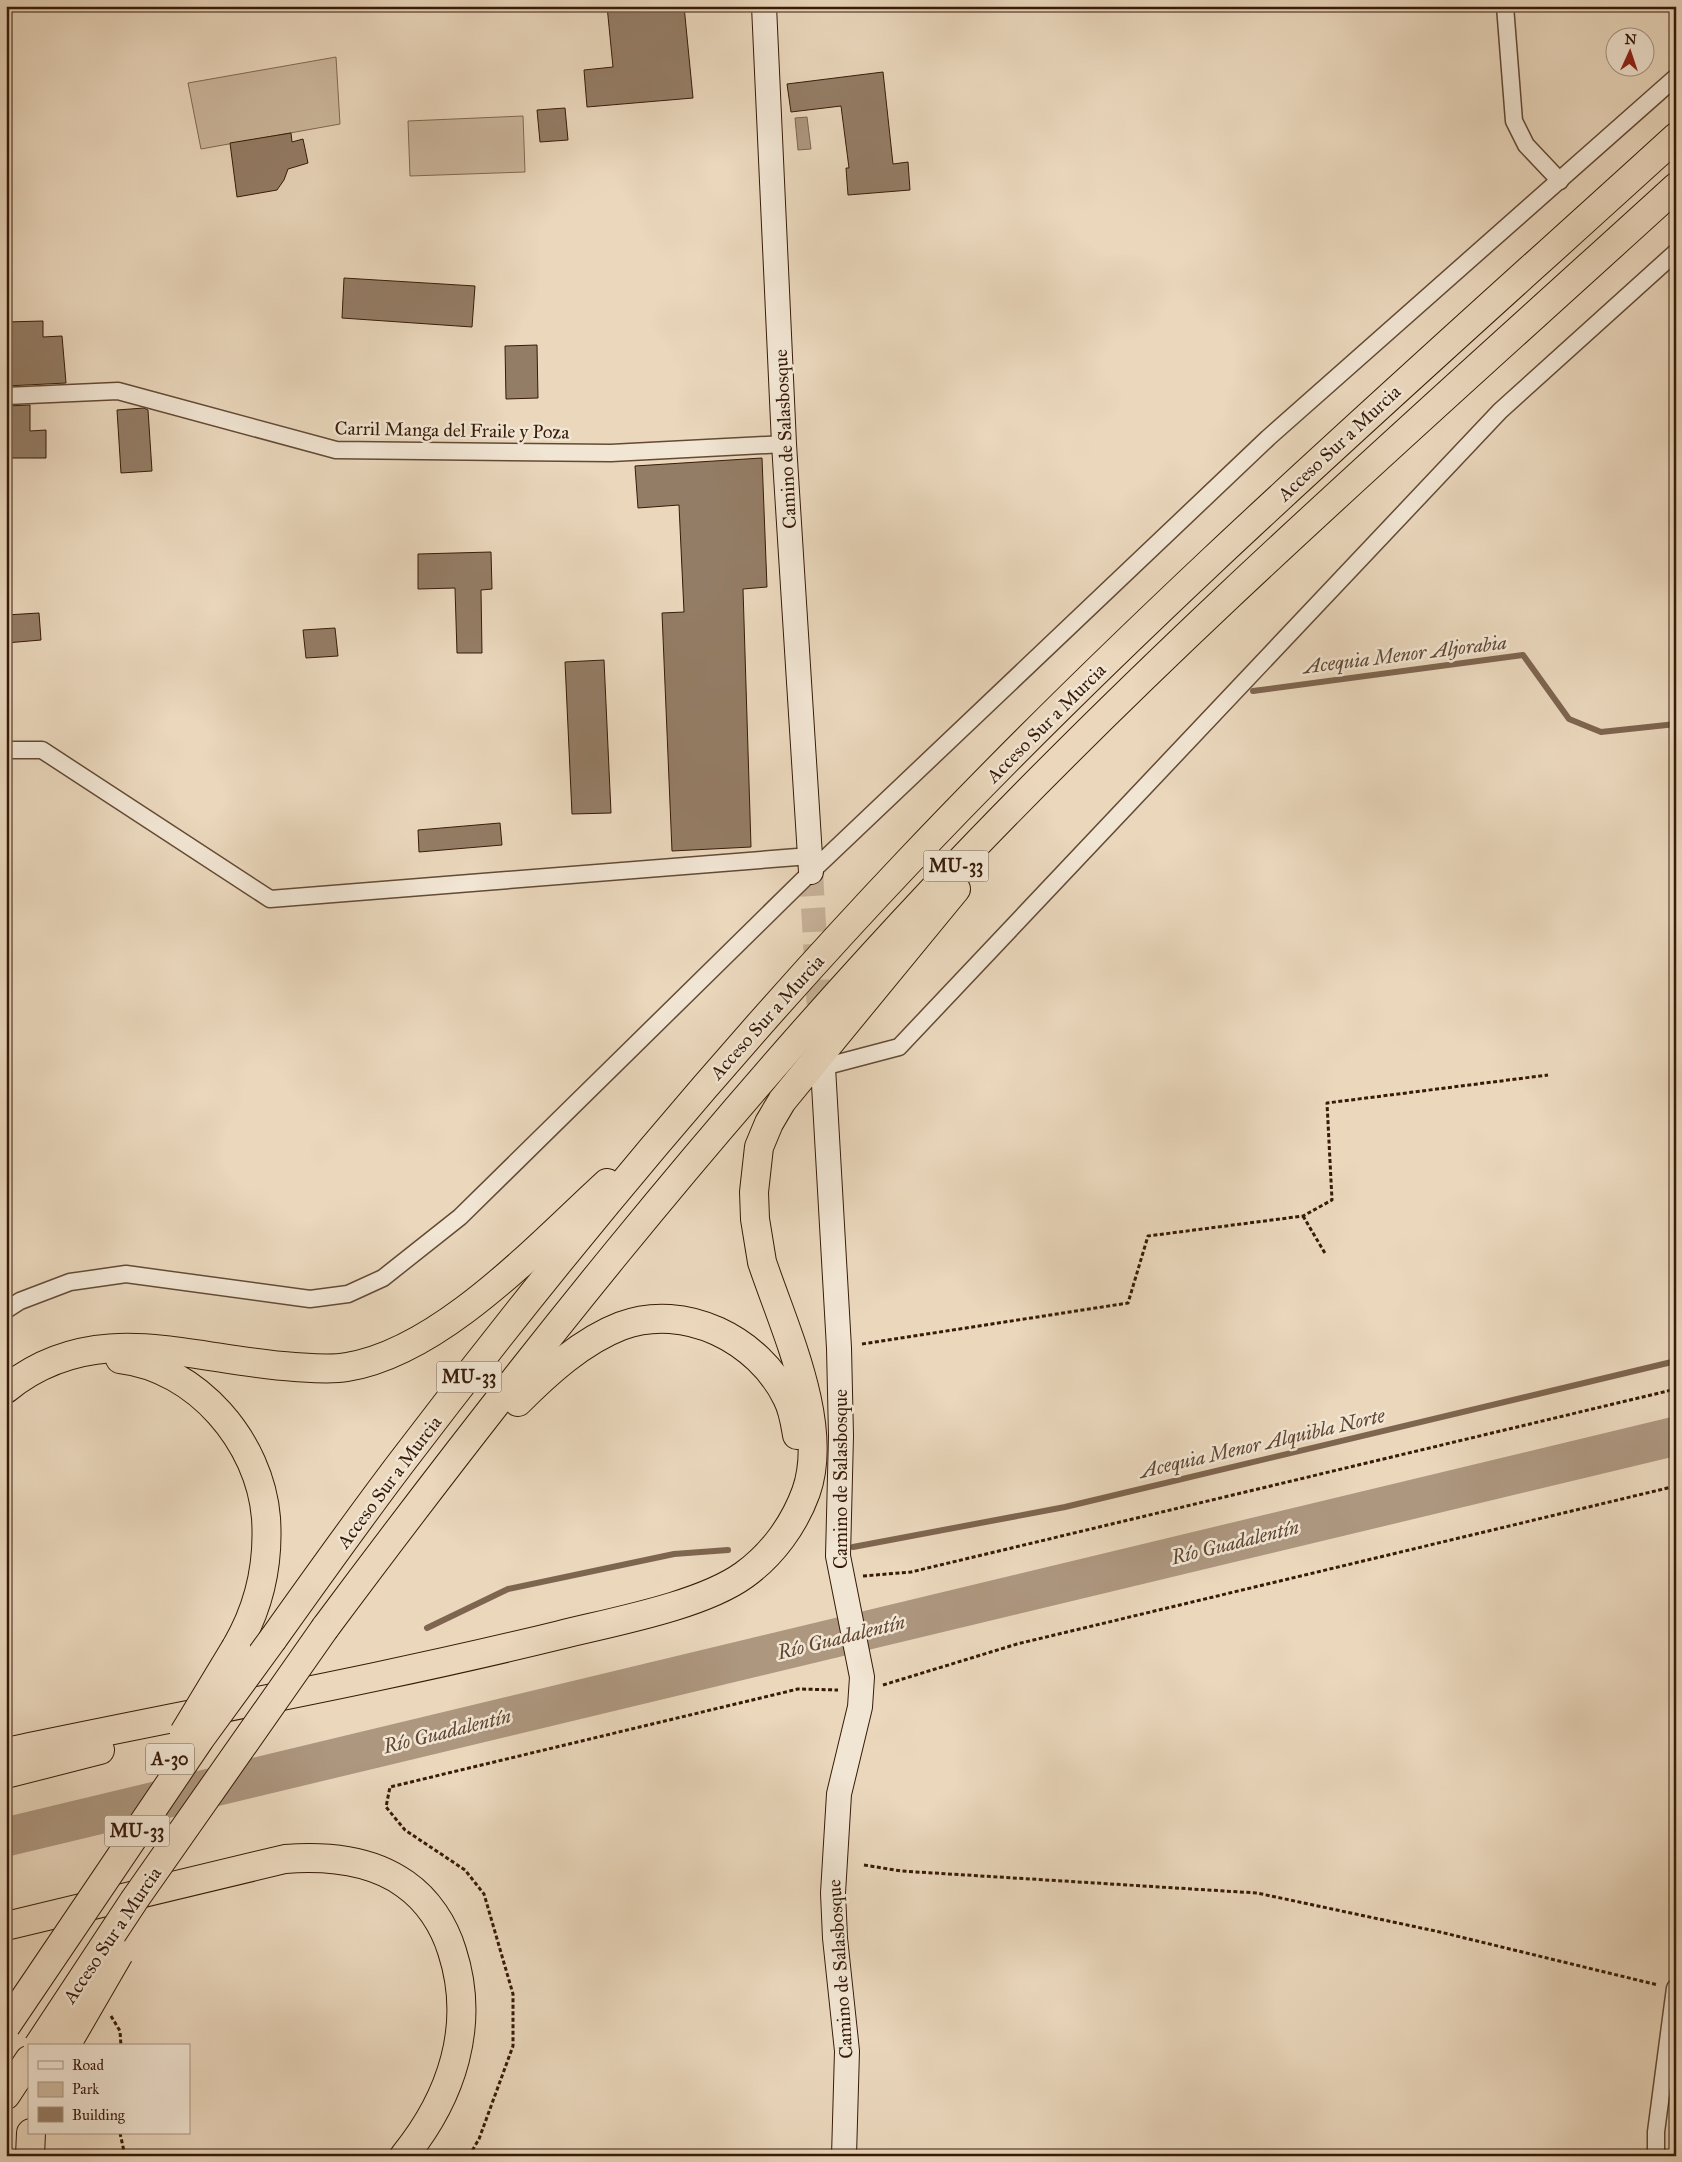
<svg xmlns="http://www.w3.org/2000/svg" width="1682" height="2162" viewBox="0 0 1682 2162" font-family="'IM FELL Great Primer',serif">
<rect width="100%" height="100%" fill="#ead7bc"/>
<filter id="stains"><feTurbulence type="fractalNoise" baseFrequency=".004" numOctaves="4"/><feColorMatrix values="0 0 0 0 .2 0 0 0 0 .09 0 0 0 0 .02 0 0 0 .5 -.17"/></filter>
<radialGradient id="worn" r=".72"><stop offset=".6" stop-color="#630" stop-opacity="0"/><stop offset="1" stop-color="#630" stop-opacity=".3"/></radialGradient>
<g fill="#ccb79d" stroke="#826952">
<path d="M336,57L340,124L201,149L188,83Z"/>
<path d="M523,116L525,172L410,176L408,121Z"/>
</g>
<path fill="#ad977f" stroke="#7e654f" d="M807,117L811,149L798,150L795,118Z"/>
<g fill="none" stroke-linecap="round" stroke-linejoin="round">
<g stroke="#7e654f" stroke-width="6">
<path d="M1253,691L1523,655L1569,719L1601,732L1676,724"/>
<path d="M853,1547L1065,1507L1676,1361"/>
<path d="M427,1628L508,1589L674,1554L728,1550"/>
</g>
<path stroke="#ad977f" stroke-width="39" d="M6,1837L1676,1436"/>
</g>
<g fill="#947d66" stroke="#371b08">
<path d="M607,6H684L693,98L587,107L584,70L613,67Z"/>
<path d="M883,72L893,164L908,162L910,190L848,195L846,168H849L841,106L791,112L787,84Z"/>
<path d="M565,108L568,140L540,142L537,110Z"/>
<path d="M291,133L292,142L303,139L308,163L288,169L284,180L277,190L237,197L230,143Z"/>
<path d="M344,278L475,286L472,327L342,318Z"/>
<path d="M43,321V337L62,336L66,383L6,386V322Z"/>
<path d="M537,345L538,398L506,399L505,346Z"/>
<path d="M30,405V431L46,430V458H6V406Z"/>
<path d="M144,408L148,410L152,471L121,473L117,410Z"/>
<path d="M762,458L767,587L743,589L751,847L672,851L662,613L684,612L679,505L638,508L635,466Z"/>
<path d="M491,552L492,589L481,590L482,653H457L455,588L418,589V554Z"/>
<path d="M39,613L41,640L6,643V615Z"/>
<path d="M335,628L338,656L306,658L303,630Z"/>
<path d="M604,660L611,813L572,814L565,662Z"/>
<path d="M500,823L502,845L419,852L418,830Z"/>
</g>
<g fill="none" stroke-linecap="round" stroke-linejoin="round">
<path stroke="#c6b198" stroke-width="24" stroke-dasharray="24 12" stroke-linecap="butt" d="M811,872L820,1028"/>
<defs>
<g id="street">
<path d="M1505,6L1514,121L1526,145L1560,181"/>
<path d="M6,396L118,391L336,450L611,453L784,444"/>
<path d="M6,750H42L270,899L810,856"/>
<path d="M823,1067L899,1047L1500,411L1676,252"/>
<path d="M6,1310L20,1301L70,1282L126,1274L310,1299L348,1294L383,1278L460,1217L811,872L1268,438L1676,77"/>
<path d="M1656,2156V2132L1675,1988"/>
</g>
<g id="secondary">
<path d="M764,6L784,444L811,872"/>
<path d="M823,1067L839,1348L841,1436L838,1556L862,1677L860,1707L839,1794L833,1893L835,1938L847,2051L844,2156"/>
</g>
<g id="highway">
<path d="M120,1359C197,1368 260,1442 266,1518C269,1564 259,1608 236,1647"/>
<path d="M6,1389C96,1316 194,1361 295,1367C312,1368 330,1370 347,1367C441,1352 538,1246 607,1183"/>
<path d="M518,1402C547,1373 582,1341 621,1326C685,1302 759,1340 787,1398C793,1409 795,1423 797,1435"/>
<path d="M325,1628C515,1373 714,1123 932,891C1166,642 1424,417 1676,187"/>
<path d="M273,1639C315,1580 357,1521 401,1463C559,1255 728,1052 908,862C1150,606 1416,374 1676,137"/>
<path d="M6,1752C191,1713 377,1680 560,1635C612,1622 701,1606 744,1575C772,1555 794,1525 806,1492C830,1424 784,1328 762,1262L755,1219L754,1192L759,1147L769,1123L782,1101L956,889"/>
<path d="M6,1774L100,1750"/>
<path d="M6,1926L285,1859C326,1856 370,1859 405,1884C428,1900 444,1925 452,1951C476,2025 452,2097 404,2156"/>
<path d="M6,2095L29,2060"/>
<path d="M30,2156L31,2133"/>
</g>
</defs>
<use href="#street" stroke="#644a35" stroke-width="19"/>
<use href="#secondary" stroke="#371b08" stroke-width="26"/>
<use href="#highway" stroke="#371b08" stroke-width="30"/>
<g stroke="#371b08" stroke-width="3" stroke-dasharray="4 2.5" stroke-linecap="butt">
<path d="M1303,1216L1326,1255"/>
<path d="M862,1344L1128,1303L1148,1236L1303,1216L1332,1200L1327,1103L1548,1075"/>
<path d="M863,1576L911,1572L1676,1389"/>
<path d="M883,1685L1017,1644L1676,1486"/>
<path d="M864,1865L901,1871L1257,1893L1440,1932L1658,1985"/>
<path d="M111,2016L120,2031L121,2046"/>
<path d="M120,2133L125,2156"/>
<path d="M469,2156L479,2139L513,2046V1994L484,1894L465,1870L405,1830L386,1807L390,1787L798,1689L838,1690"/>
</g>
<use href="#street" stroke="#f1e5d3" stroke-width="16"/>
<use href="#secondary" stroke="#f1e5d3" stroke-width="24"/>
<use href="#highway" stroke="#ead7bc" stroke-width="28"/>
<defs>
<g id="highway-bridge">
<path d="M184,1733L236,1647"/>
<path d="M6,2026L200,1739L273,1639"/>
<path d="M68,2042L119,1954"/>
<path d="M38,2046L135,1899L325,1628"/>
</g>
</defs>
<use href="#highway-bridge" stroke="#371b08" stroke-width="30" stroke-linecap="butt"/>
<use href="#highway-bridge" stroke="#ead7bc" stroke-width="28"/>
</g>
<g text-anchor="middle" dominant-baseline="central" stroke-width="5" stroke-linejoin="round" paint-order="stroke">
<g fill="#f1e5d3" stroke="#6f5845" stroke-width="1">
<rect x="923.5" y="850.5" width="65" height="31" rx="4"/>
<rect x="436.5" y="1361.5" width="65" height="31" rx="4"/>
<rect x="146" y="1743.5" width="48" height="31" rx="4"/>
<rect x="104.5" y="1815.5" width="65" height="31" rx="4"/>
</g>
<g font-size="18" font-weight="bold" fill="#371b08">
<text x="956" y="866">MU-33</text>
<text x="469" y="1377">MU-33</text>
<text x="170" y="1759">A-30</text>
<text x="137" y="1831">MU-33</text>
</g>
<g font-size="19" fill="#371b08" stroke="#f1e5d3">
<text transform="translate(452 430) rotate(1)">Carril Manga del Fraile y Poza</text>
<text transform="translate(785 439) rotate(-93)">Camino de Salasbosque</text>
<text transform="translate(1339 443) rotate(-43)">Acceso Sur a Murcia</text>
<text transform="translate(1046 723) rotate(-45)">Acceso Sur a Murcia</text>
<text transform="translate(767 1017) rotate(-48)">Acceso Sur a Murcia</text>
<text transform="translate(840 1479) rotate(-90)">Camino de Salasbosque</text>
<text transform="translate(389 1482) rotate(-53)">Acceso Sur a Murcia</text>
<text transform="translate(112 1935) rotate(-56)">Acceso Sur a Murcia</text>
<text transform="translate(840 1969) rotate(-94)">Camino de Salasbosque</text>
</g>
<g font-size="20" font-style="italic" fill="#604632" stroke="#f1e5d3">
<text transform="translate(1405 654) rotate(-7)">Acequia Menor Aljorabia</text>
<text transform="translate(1262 1443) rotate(-13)">Acequia Menor Alquibla Norte</text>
<text transform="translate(1235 1542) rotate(-14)">Río Guadalentín</text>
<text transform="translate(841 1637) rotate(-14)">Río Guadalentín</text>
<text transform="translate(447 1731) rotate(-14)">Río Guadalentín</text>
</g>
</g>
<rect width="1682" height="2162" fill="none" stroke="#ead7bc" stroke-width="25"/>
<rect x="8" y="8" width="1667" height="2147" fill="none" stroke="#371b08" stroke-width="2.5"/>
<rect x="12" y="12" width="1657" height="2137" fill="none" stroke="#371b08"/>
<rect x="28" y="2044" width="162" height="90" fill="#f1e5d3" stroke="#a79482"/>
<rect x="38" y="2061" width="25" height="8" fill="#f1e5d3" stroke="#a79482"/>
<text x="72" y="2070" font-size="15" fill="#371b08">Road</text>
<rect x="38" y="2082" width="25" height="15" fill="#ccb79d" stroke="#a79482"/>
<text x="72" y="2094" font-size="15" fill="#371b08">Park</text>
<rect x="38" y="2107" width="25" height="15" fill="#947d66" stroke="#a79482"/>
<text x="72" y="2120" font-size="15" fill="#371b08">Building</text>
<g transform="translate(1630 52) rotate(3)"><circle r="24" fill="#f1e5d3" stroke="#a79482"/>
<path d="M0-4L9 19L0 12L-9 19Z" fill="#8f2418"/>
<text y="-8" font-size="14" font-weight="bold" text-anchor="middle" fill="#371b08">N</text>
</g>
<rect width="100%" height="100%" filter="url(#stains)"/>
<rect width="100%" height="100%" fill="url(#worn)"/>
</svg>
